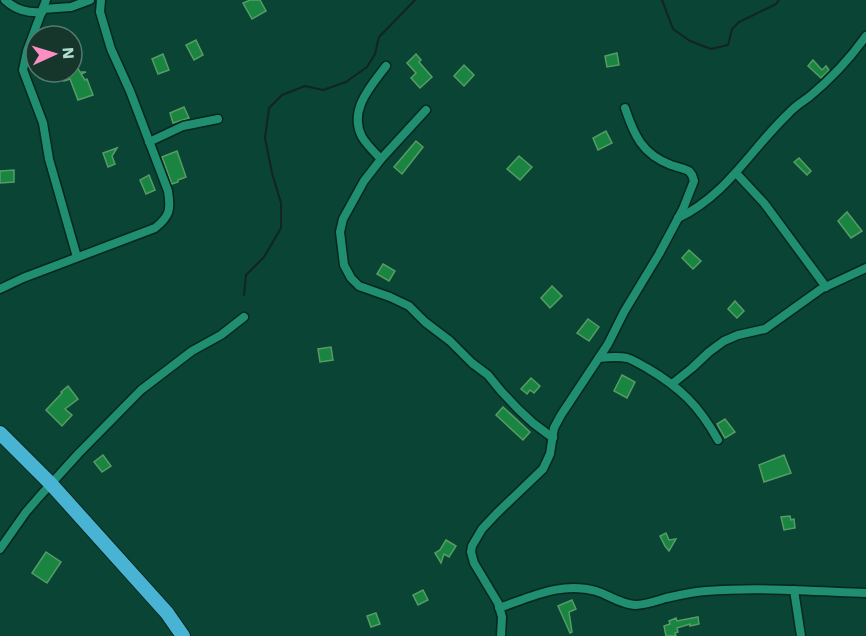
<svg xmlns="http://www.w3.org/2000/svg" width="866" height="636" viewBox="0 0 866 636" font-family="'Work Sans',sans-serif">
<rect width="100%" height="100%" fill="#094434"/>
<g fill="none" stroke-linecap="round" stroke-linejoin="round">
<g stroke="#13251f" stroke-width="2">
<path d="M662,0L673,29L690,41L711,49L728,45L732,29L739,22L776,4L779,0"/>
<path d="M244,295L246,275L264,257L281,228V203L272,173L265,138L269,108L282,95L305,86L323,90L346,82L367,67L375,54L379,37L415,0"/>
</g>
</g>
<g fill="#1a8540" stroke="#579c67" stroke-width="1.5">
<path d="M250,0H260L266,11L252,19L243,3Z"/>
<path d="M196,40L203,55L194,60L186,45Z"/>
<path d="M617,53L619,65L607,67L605,56Z"/>
<path d="M163,54L169,70L158,74L152,59Z"/>
<path d="M416,54L421,60L419,62L432,77L420,88L411,78L416,73L407,63Z"/>
<path d="M72,58L80,72H86L81,74L85,80L87,79L93,95L78,100L70,79L64,81L60,72H72Z"/>
<path d="M813,60L822,70L826,66L829,70L821,78L808,66Z"/>
<path d="M464,65L474,75L464,86L454,76Z"/>
<path d="M184,107L189,118L173,123L170,113Z"/>
<path d="M606,131L612,143L598,150L593,138Z"/>
<path d="M416,141L423,147L402,174L394,167Z"/>
<path d="M117,148L112,156L115,164L108,167L103,153Z"/>
<path d="M177,151L186,177L178,180V182L172,184L162,157Z"/>
<path d="M519,156L532,167L520,180L507,169Z"/>
<path d="M799,158L811,171L807,175L794,162Z"/>
<path d="M14,170V182L0,183V171Z"/>
<path d="M149,175L155,190L146,194L140,180Z"/>
<path d="M847,212L862,231L851,238L838,221Z"/>
<path d="M689,250L701,261L693,269L682,258Z"/>
<path d="M383,264L395,271L389,281L377,274Z"/>
<path d="M552,286L562,296L550,308L541,298Z"/>
<path d="M735,301L744,311L737,318L728,309Z"/>
<path d="M588,319L599,327L589,341L577,333Z"/>
<path d="M331,347L333,360L320,362L318,349Z"/>
<path d="M622,375L635,382L627,398L614,391Z"/>
<path d="M531,378L540,386L534,393L530,390L527,394L521,389Z"/>
<path d="M68,386L78,399L65,409L72,415L62,426L46,410L62,393L61,392Z"/>
<path d="M503,407L530,432L523,440L496,415Z"/>
<path d="M725,419L735,432L725,438L717,424Z"/>
<path d="M103,455L111,466L102,472L94,462Z"/>
<path d="M784,455L791,473L764,482L759,465Z"/>
<path d="M790,516L791,520L794,519L795,528L784,530L781,517Z"/>
<path d="M666,533L669,540L676,539L669,551L665,546L660,536Z"/>
<path d="M446,540L456,546L449,557L444,554L441,563L435,553L440,550Z"/>
<path d="M46,552L61,562L47,583L32,573Z"/>
<path d="M423,590L428,600L418,605L413,595Z"/>
<path d="M572,600L576,609L569,612L572,632L570,633L558,606Z"/>
<path d="M376,613L380,624L371,627L367,616Z"/>
<path d="M698,617L699,624L690,626V624L677,628L678,632L675,633L676,636H666L664,626L670,624L669,621L676,618L677,621Z"/>
</g>
<g fill="none" stroke-linecap="round" stroke-linejoin="round">
<defs>
<g id="minor">
<path d="M5,0C16,10 27,13 42,12"/>
<path d="M46,0L27,51L23,70L43,123L49,159L77,257"/>
<path d="M43,9L71,7L90,0"/>
<path d="M426,110L381,159L364,181L343,219L340,232L344,265L351,278L359,286L390,297L409,306L425,322L450,341L472,363L488,375L501,391L518,409L533,423L553,438"/>
<path d="M149,142L183,126L218,119"/>
<path d="M381,159C374,152 367,145 362,137C348,110 371,86 386,66"/>
<path d="M736,173L764,203L826,287"/>
<path d="M678,218C726,196 751,149 788,114C794,107 802,102 809,97C832,78 849,60 866,36"/>
<path d="M0,289L23,278L155,228C170,216 171,210 168,191L130,91L111,49L100,12L101,0"/>
<path d="M599,358C608,357 618,356 627,358C634,360 641,365 647,368C681,388 699,406 718,440"/>
<path d="M672,384L692,368L709,352L724,341L738,335L765,329L821,289L866,268"/>
<path d="M0,549L26,512L39,497L79,453L141,390L192,351L221,335L244,317"/>
<path d="M794,590L801,636"/>
<path d="M499,608C531,597 562,581 596,591C609,595 620,604 635,605C645,605 656,601 666,598C679,595 693,592 706,591C759,587 813,591 866,593"/>
<path d="M501,636L502,617L498,603L474,563L471,552L472,546L482,529L497,513L543,469L550,454L554,428L561,415L608,344L624,312L659,254L683,209L694,181L692,175L689,171C683,168 677,167 671,165C642,154 634,135 625,108"/>
</g>
<path id="trunk" d="M0,433L51,484L167,613L183,636"/>
</defs>
<use href="#minor" stroke="#06271d" stroke-width="11"/>
<use href="#trunk" stroke="#06271d" stroke-width="16"/>
<use href="#minor" stroke="#208e71" stroke-width="8"/>
<use href="#trunk" stroke="#48b3d2" stroke-width="14"/>
</g>
<g transform="translate(54 54) rotate(86)"><circle r="28" fill="#16362c" stroke="#54796c" stroke-width="1.5"/>
<path d="M0-4.5L10 22L0 15L-10 22Z" fill="#fb8fc4"/>
<text y="-9" font-size="16" font-weight="bold" text-anchor="middle" fill="#b0decc">N</text>
</g>
</svg>
